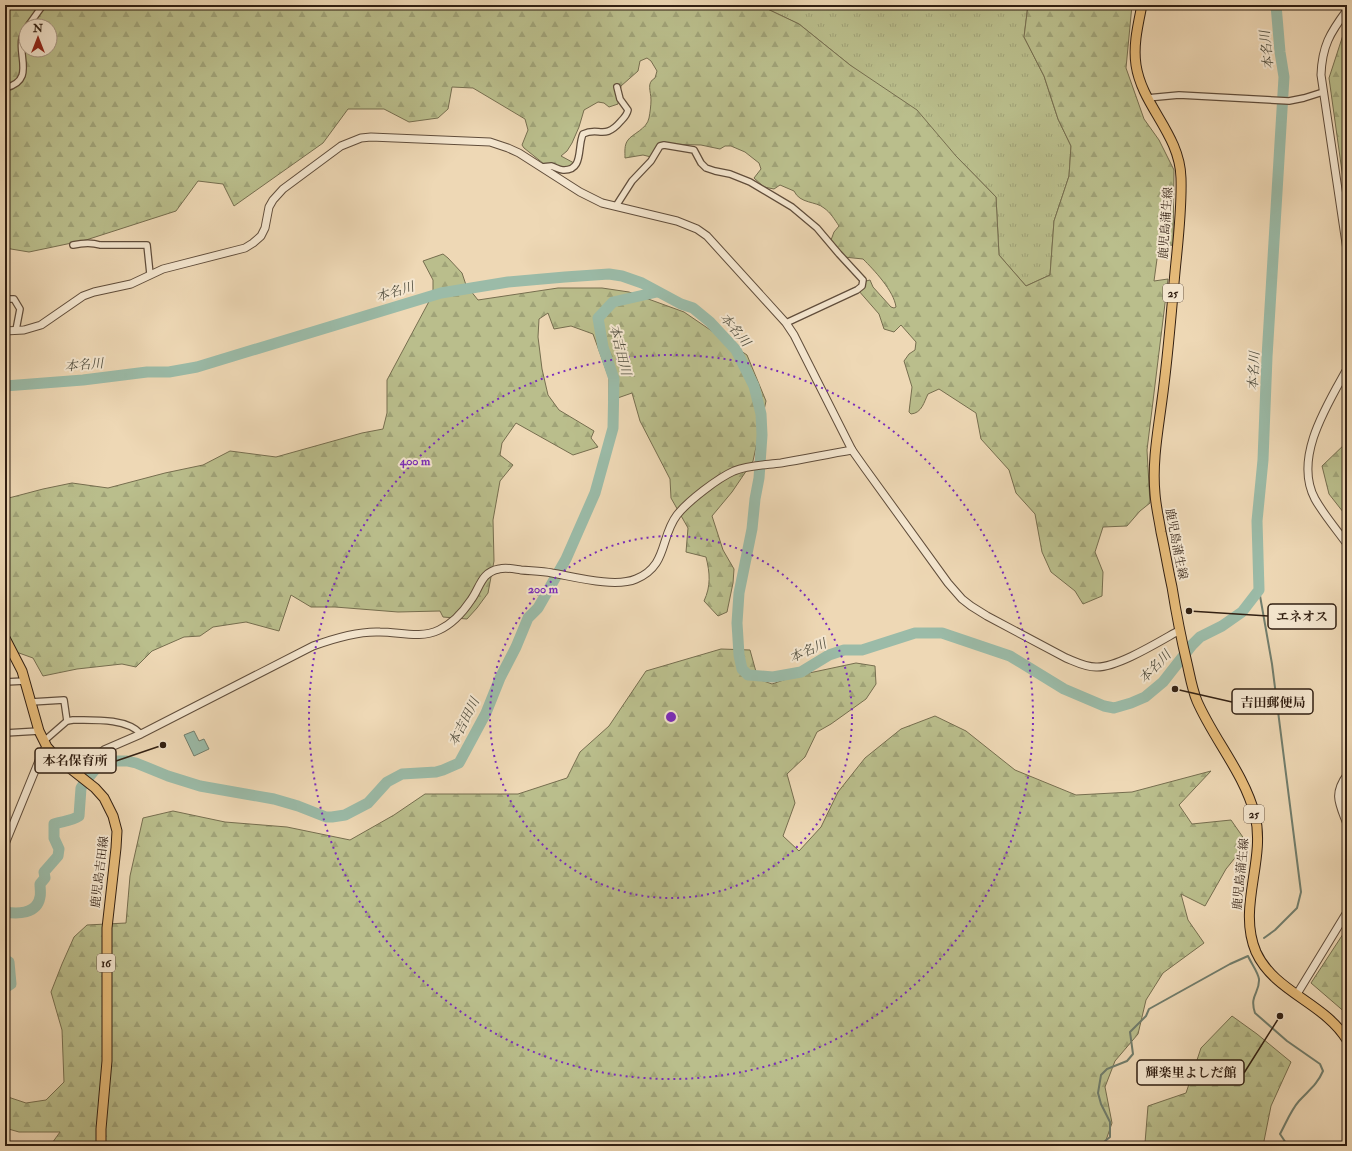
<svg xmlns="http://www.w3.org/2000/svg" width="1352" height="1151" viewBox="0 0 1352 1151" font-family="'IM FELL Double Pica','Noto Serif JP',serif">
<defs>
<pattern id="grass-tufts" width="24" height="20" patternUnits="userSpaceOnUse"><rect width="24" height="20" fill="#babe8c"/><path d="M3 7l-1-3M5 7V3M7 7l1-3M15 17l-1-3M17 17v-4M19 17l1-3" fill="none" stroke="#a0a378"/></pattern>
<pattern id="forest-firs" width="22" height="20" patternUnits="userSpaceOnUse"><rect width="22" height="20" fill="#babe8c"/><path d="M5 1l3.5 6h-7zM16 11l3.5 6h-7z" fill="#a0a378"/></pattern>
</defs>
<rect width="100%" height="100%" fill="#eed8b5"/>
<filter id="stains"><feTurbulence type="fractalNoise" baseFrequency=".005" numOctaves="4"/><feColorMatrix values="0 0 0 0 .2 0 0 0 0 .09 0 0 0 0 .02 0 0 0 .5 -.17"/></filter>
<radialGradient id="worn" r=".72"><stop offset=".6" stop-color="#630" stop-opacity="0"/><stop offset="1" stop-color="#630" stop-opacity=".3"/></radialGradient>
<path fill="url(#grass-tufts)" stroke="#766e4f" d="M759,5H1028L1024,37L1044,76L1058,119L1071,146L1069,176L1054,221L1050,275L1026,286L999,255L996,197L956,156L850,65L799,24Z"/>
<g fill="url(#forest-firs)" stroke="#766e4f" fill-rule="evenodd">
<path d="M5,5H759L799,24L850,65L917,110L956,156L996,197L999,255L1026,286L1050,275L1054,221L1069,176L1071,146L1058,119L1044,76L1024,37L1028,5H1132L1126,68L1144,119L1159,140L1174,170L1173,245L1165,246L1157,259L1154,281L1168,279L1147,450L1150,503L1140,511L1127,526L1103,527L1095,552L1103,572L1102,596L1083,604L1075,591L1051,572L1042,552L1035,514L1016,493L1009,470L981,439L976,413L939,389L928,394C924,402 922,413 911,414L909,412L912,387L904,361L909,354L915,350L916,342L901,325L894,332L884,329L879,314L858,290L863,287L866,281L870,280L873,287L891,307L894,308L896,307C894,291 874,270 863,259L844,257L831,240L834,232L839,226C835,220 830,212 824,208C816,201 800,204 794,191L780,185L774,189L764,187L754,178L761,169L759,163L745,152L731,146H725L720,149L701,145L663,144L655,149L651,157L643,155L625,158C625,152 624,145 628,140C632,134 647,129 649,118C650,113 651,105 651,100C651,91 646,83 655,78L657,71L651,61L647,58L640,61L638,71L621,86L618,104L609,107L604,103L598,102L584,110L579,127L572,143L567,151L561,156L574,163V165L563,169L552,164H544L524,148L522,145L528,130L525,119L473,88L452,87L448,109L438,118L409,122L384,109H348L323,143L234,206L223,184L198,181L176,211L86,240L29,252L5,248ZM26,26H50V50H26Z"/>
<path d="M1347,31V190L1344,186L1329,78L1344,32Z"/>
<path d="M443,254L448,258L462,273L466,285L478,300L558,288H602L629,292L684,312L747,355L766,401L753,461L732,492L712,516L723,550L734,569L733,583L727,612L718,616L704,601C711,586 710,573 706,557L686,552L688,528L671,498L670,479L640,421L632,393L609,401V378L593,334L571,326L554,329L548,313L539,319L538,337L542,369L548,395L559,410L594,431L591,438L598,447L573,455L516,423L502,443L500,455L513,465L500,481L493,520L494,561L488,593L477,608L467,619L443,617L440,611L398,612L335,607H311L291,595L279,631L246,622L213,627L200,636L184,637L152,651L136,667L122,664L77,669L43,676L33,658L5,648V499L43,489L72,483L108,488L165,473L203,465L230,451L276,457L362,433L383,429L387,413V380L433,294V280L423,261Z"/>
<path d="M1347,442V517L1329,494L1322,466Z"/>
<path d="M721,649L750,650L758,679L772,684L795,676L856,663L875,666L876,684L866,699L831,724L817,732L805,757L787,774L795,803L783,836L799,851L821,827L838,792L865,758L901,729L935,716L966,731L1015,770L1076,795L1132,792L1211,771L1179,805L1192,824L1231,820L1247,843L1226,869L1205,906L1181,894L1188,920L1204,943L1163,973L1146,1000L1138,1034L1115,1061L1105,1087L1112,1123L1104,1146H50L60,1132H19L5,1128V1096L26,1103L46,1100L64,1082L62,1030L51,992L62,964L74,937L87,925L126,923L130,876L143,818L173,811L225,822L287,827L350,840L394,815L425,794H518L567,778L580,752L609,726L646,671Z"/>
<path d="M1347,928V1014L1311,983Z"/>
<path d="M1232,1016L1257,1034L1291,1062L1271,1106L1263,1146H1143L1145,1143L1148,1106L1186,1093L1201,1048Z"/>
</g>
<path fill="#9bbba8" stroke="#717d6c" d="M194,731L199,741L204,739L209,749L194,756L184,735Z"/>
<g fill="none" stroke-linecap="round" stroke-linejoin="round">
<g stroke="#717d6c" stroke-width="2">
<path d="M1259,590L1272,664L1301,892L1297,908L1275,930L1264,938"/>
<path d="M1099,1146L1110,1137V1122L1101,1104L1098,1093L1101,1075L1107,1069L1127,1061L1133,1054L1130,1032L1146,1016L1149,1009L1230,964L1248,956C1251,963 1258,972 1259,979C1260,993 1249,995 1255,1013L1287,1041L1320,1064L1323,1071C1317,1085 1309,1090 1299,1101C1291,1110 1286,1123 1280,1134L1288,1146"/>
</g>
<g stroke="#9bbba8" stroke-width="11">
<path d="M5,386L83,380L147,372H169L197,367L441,293L508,282L565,277L609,274L622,276L642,283L681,304L693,308L710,322L736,350L754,386L761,414L762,435L759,478L755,499L752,529L739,593L737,623L739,655L742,669L748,675L773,677L801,672L829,655L844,650H862L915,633H942L1010,656L1064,689L1104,706L1114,708L1131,703L1145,697L1163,682L1192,645L1200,637L1222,626L1242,612L1259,590L1257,521L1263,460L1267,357L1284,77L1280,52L1276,5"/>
<path d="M5,912C18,914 37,914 40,897C41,893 40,888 40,884L45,878L44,872L58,856L59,849L54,838V824C63,821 72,821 79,816L81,788L84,783L98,766L105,762L115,761H127L136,763L168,776L200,786L274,799L298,806L326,817H332L345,815L368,803L387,782L402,774L436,772L443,770L459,763L486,713L500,678L516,647L528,618L538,608L566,559L595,493L613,428L614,379L603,347L598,318L613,302L657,292"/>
<path d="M5,960L9,962L11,984L5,988"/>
</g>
<defs>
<g id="minor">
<path d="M28,26L43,5"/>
<path d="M5,88C35,81 18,57 22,38C23,35 25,32 26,29"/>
<path d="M1147,98L1179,95L1289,101L1304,98L1323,92"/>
<path d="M542,167C545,167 548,166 551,166C555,167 559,170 563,170C584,171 577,147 583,134C599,126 604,141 621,121C624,118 627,115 628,110L620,99L617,87"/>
<path d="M616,206L632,181L651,161L660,146L664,145L694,150L701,163L706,168L715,171L730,174L750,182L792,207L817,228L839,254L863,280L862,286L857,290L786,323"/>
<path d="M73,245C82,243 91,242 100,245H147L150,274"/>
<path d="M5,299H14L20,309L16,330"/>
<path d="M5,682L25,681"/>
<path d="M31,702L64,700L67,721"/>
<path d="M5,733L39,731"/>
<path d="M44,741L67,721L73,720C93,720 127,718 141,734"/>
</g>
<g id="tertiary">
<path d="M1347,10C1330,33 1322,46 1321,75L1347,250"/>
<path d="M5,331L24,330L41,325L83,296L94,292L131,284L163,269L245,248L253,243L261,236L265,228L269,207L273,200L283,189L341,146L361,138L371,137L490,142L508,148L519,153L580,192L602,203L677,221L697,229L707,236L786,323L794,335L852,450L864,467L948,583L962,599L971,606L987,616L1066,658C1076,662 1085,667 1096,667C1117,668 1160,641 1180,630"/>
<path d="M1347,369C1327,405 1293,458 1315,499C1324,515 1337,530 1347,544"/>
<path d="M78,775L92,759L104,750L141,734L313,646C332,639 359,631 380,632C400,632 420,639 439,630C452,624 463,612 471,600C480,588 481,572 499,569C506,567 514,569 521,570C531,571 542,571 552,573C575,577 615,588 636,579C668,566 660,537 677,515C688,501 718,478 734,471C749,465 765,465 781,463C805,459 828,454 852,450"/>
<path d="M1347,775C1333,794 1339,803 1347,824"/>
<path d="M5,844L43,751L47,747"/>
<path d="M1297,994L1347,912"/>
</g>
<g id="primary">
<path d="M1142,5C1138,25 1133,45 1136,65C1142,106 1180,134 1181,178C1182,209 1178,241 1175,272C1171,315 1168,357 1162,400C1158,431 1152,462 1155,494C1156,507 1159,519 1161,532C1165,550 1168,569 1172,587C1176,612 1181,638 1187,663C1190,676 1192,689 1197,701C1214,740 1244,773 1255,815C1266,861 1237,907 1256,952C1274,992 1325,1003 1347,1040"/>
<path d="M5,638L22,671L39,731L47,747L57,758L95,788L104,798L113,816L117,831L116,848L107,928V1061L101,1129V1146"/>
</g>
</defs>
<use href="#minor" stroke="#604d3b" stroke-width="8"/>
<use href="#tertiary" stroke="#604d3b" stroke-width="9"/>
<use href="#primary" stroke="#311f12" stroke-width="11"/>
<use href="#minor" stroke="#f4e6cf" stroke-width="5.5"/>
<use href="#tertiary" stroke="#f4e6cf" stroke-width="7"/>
<use href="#primary" stroke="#e7bc7a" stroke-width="9"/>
</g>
<g fill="none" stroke="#7b2cbf" stroke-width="2" stroke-dasharray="2 4">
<circle cx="671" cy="717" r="181"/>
<circle cx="671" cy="717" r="362"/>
</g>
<g text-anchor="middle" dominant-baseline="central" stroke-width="4" stroke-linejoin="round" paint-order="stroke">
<g fill="#f4e6cf" stroke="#6c5b4b" stroke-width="1">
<rect x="1163" y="284" width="20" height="18" rx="3"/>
<rect x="1244" y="805" width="20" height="18" rx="3"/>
<rect x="97" y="954" width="18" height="18" rx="3"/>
</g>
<g font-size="11" font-weight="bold" fill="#311f12">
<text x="1173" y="293">25</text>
<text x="1254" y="814">25</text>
<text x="106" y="963">16</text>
</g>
<g font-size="12" fill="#311f12" stroke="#f4e6cf">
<text transform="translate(1166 223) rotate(-86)">鹿児島蒲生線</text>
<text transform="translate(1176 544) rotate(79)">鹿児島蒲生線</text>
<text transform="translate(100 872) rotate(-83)">鹿児島吉田線</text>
<text transform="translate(1241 874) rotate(-84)">鹿児島蒲生線</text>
</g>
<g font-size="13" font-style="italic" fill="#514e3f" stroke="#f4e6cf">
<text transform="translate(1267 50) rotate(-96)">本名川</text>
<text transform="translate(395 292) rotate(-17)">本名川</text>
<text transform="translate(735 330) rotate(50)">本名川</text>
<text transform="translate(620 350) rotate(76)">本吉田川</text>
<text transform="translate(84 365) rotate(-5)">本名川</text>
<text transform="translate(1254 371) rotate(-87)">本名川</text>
<text transform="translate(808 651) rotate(-24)">本名川</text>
<text transform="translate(1155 667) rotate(-46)">本名川</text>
<text transform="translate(464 722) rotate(-63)">本吉田川</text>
</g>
</g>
<circle cx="671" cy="717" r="6" fill="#7b2cbf" stroke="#f4e6cf" stroke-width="2"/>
<g font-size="12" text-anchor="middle" font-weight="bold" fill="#7b2cbf" stroke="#f4e6cf" stroke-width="4" stroke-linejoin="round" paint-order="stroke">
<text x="415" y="465">400 m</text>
<text x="543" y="593">200 m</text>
</g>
<path fill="none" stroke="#311f12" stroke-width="1.5" d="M1189 611L1268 616M1175 689L1232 702M163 745L116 761M1280 1016L1244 1073"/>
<g fill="#311f12" stroke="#f4e6cf" stroke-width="1.5">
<circle cx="1189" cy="611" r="4"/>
<circle cx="1175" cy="689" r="4"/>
<circle cx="163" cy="745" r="4"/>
<circle cx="1280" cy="1016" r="4"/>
</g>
<g fill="#f4e6cf" stroke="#311f12" stroke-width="1.5">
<rect x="1268" y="604" width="68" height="25" rx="4"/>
<rect x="1232" y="689" width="81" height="25" rx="4"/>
<rect x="35" y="748" width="81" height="25" rx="4"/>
<rect x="1137" y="1060" width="107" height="25" rx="4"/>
</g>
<g font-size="13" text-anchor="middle" font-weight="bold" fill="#311f12">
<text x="1302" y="621">エネオス</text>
<text x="1273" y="707">吉田郵便局</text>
<text x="75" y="765">本名保育所</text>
<text x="1191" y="1077">輝楽里よしだ館</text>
</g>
<rect width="1352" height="1151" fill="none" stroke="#eed8b5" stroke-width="20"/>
<rect x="6" y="6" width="1340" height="1139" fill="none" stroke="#311f12" stroke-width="2"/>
<rect x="10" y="10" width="1332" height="1131" fill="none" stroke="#311f12"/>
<g transform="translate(38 38)"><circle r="19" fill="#f4e6cf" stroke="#a69683"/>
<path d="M0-3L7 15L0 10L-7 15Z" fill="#8f2418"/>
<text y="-6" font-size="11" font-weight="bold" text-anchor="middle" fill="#311f12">N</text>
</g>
<rect width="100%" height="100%" filter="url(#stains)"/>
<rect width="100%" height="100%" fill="url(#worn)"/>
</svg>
